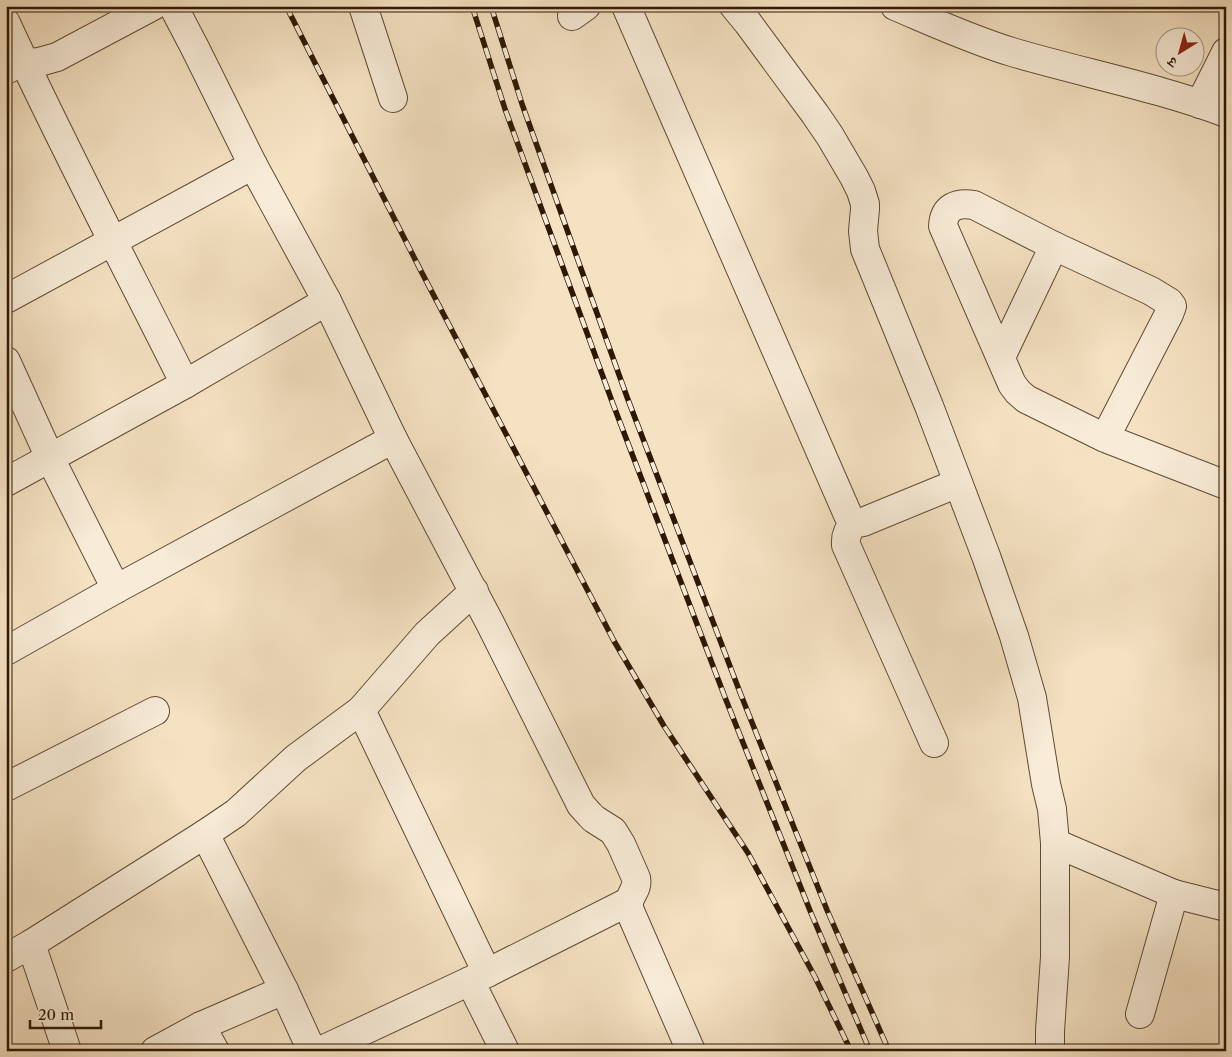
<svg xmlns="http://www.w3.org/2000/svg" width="1232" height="1057" viewBox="0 0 1232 1057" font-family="'Libre Caslon Text','Noto Serif Devanagari',serif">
<rect width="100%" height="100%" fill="#f5e2c3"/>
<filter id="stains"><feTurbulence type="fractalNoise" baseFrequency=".004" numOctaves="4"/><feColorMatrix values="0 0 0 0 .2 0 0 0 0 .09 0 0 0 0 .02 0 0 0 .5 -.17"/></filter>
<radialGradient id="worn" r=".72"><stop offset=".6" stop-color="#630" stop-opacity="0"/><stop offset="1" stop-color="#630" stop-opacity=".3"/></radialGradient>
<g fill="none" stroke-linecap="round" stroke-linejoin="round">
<defs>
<g id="minor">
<path d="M173,6L195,48L253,165L327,301L393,439L490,623L581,805L590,815L594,819L613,831L621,844L636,878C639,892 625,896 630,911L691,1051"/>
<path d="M363,6L393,98"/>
<path d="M626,6L848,515C852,520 856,524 863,522L958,483"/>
<path d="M734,6L748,23L815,114L830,136L854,177L861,191L865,204V209L863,231L865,249L929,406L986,556L1014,636L1032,698L1046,784L1052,809L1055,843V957L1050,1031V1051"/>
<path d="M895,6C933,22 972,40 1012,52C1083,73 1157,87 1226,113"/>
<path d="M572,16L586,6"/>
<path d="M6,23C62,145 125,264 185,384"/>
<path d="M8,69L15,65L39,62L57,57L153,6"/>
<path d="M1200,104L1226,52"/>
<path d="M6,299L253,165"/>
<path d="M1001,357L1054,246"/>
<path d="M6,361L50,458L116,589"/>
<path d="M1105,438L1169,314L1172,306L1169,302L1151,291L1054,246L974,205C957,202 944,207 943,226L1012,384L1018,392L1026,399L1105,438L1226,485"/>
<path d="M6,482L185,384L327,301"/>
<path d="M855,522C849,528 845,535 846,545L934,743"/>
<path d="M6,651L116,589L393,439"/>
<path d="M361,710L487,973"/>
<path d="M6,787L155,711"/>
<path d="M205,834L284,990L312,1051"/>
<path d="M1055,843L1174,894L1226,907"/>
<path d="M31,944L67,1051"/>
<path d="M6,958L31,944L205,834L236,813L296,758L361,710L427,634L474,591"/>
<path d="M470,981L505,1051"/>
<path d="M1140,1014L1174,894"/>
<path d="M155,1051L201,1026"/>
<path d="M215,1051L201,1026L284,990"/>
<path d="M320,1051L487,973L628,902"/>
</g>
</defs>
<use href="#minor" stroke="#604a34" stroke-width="30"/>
<use href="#minor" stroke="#f8ecd8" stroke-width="28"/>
<defs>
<g id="rail">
<path d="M286,6L421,271L614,641L664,726L748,853L815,977L851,1051"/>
<path d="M472,6L505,109L613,404L726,700L811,913L870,1051"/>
<path d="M491,6L522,104L627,397L741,695L827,910L889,1051"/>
</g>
</defs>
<use href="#rail" stroke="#2e1804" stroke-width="5.5"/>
<use href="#rail" stroke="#f8ecd8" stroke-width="4" stroke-dasharray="11" stroke-linecap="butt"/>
</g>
<rect width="1232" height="1057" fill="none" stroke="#f5e2c3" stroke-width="25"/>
<rect x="8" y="8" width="1217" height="1042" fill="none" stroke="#2e1804" stroke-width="2.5"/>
<rect x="12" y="12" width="1207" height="1032" fill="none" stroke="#2e1804"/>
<g transform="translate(1180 52) rotate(217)"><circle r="24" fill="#f8ecd8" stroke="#a79783"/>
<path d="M0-4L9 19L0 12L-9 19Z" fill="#8f2418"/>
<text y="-8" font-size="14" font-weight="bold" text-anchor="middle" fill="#2e1804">उ</text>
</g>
<path d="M30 1020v8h71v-8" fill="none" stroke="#2e1804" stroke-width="2.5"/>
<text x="38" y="1020" font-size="15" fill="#2e1804" stroke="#f8ecd8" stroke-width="4" paint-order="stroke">20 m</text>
<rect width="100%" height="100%" filter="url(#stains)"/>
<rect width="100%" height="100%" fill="url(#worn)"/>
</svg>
